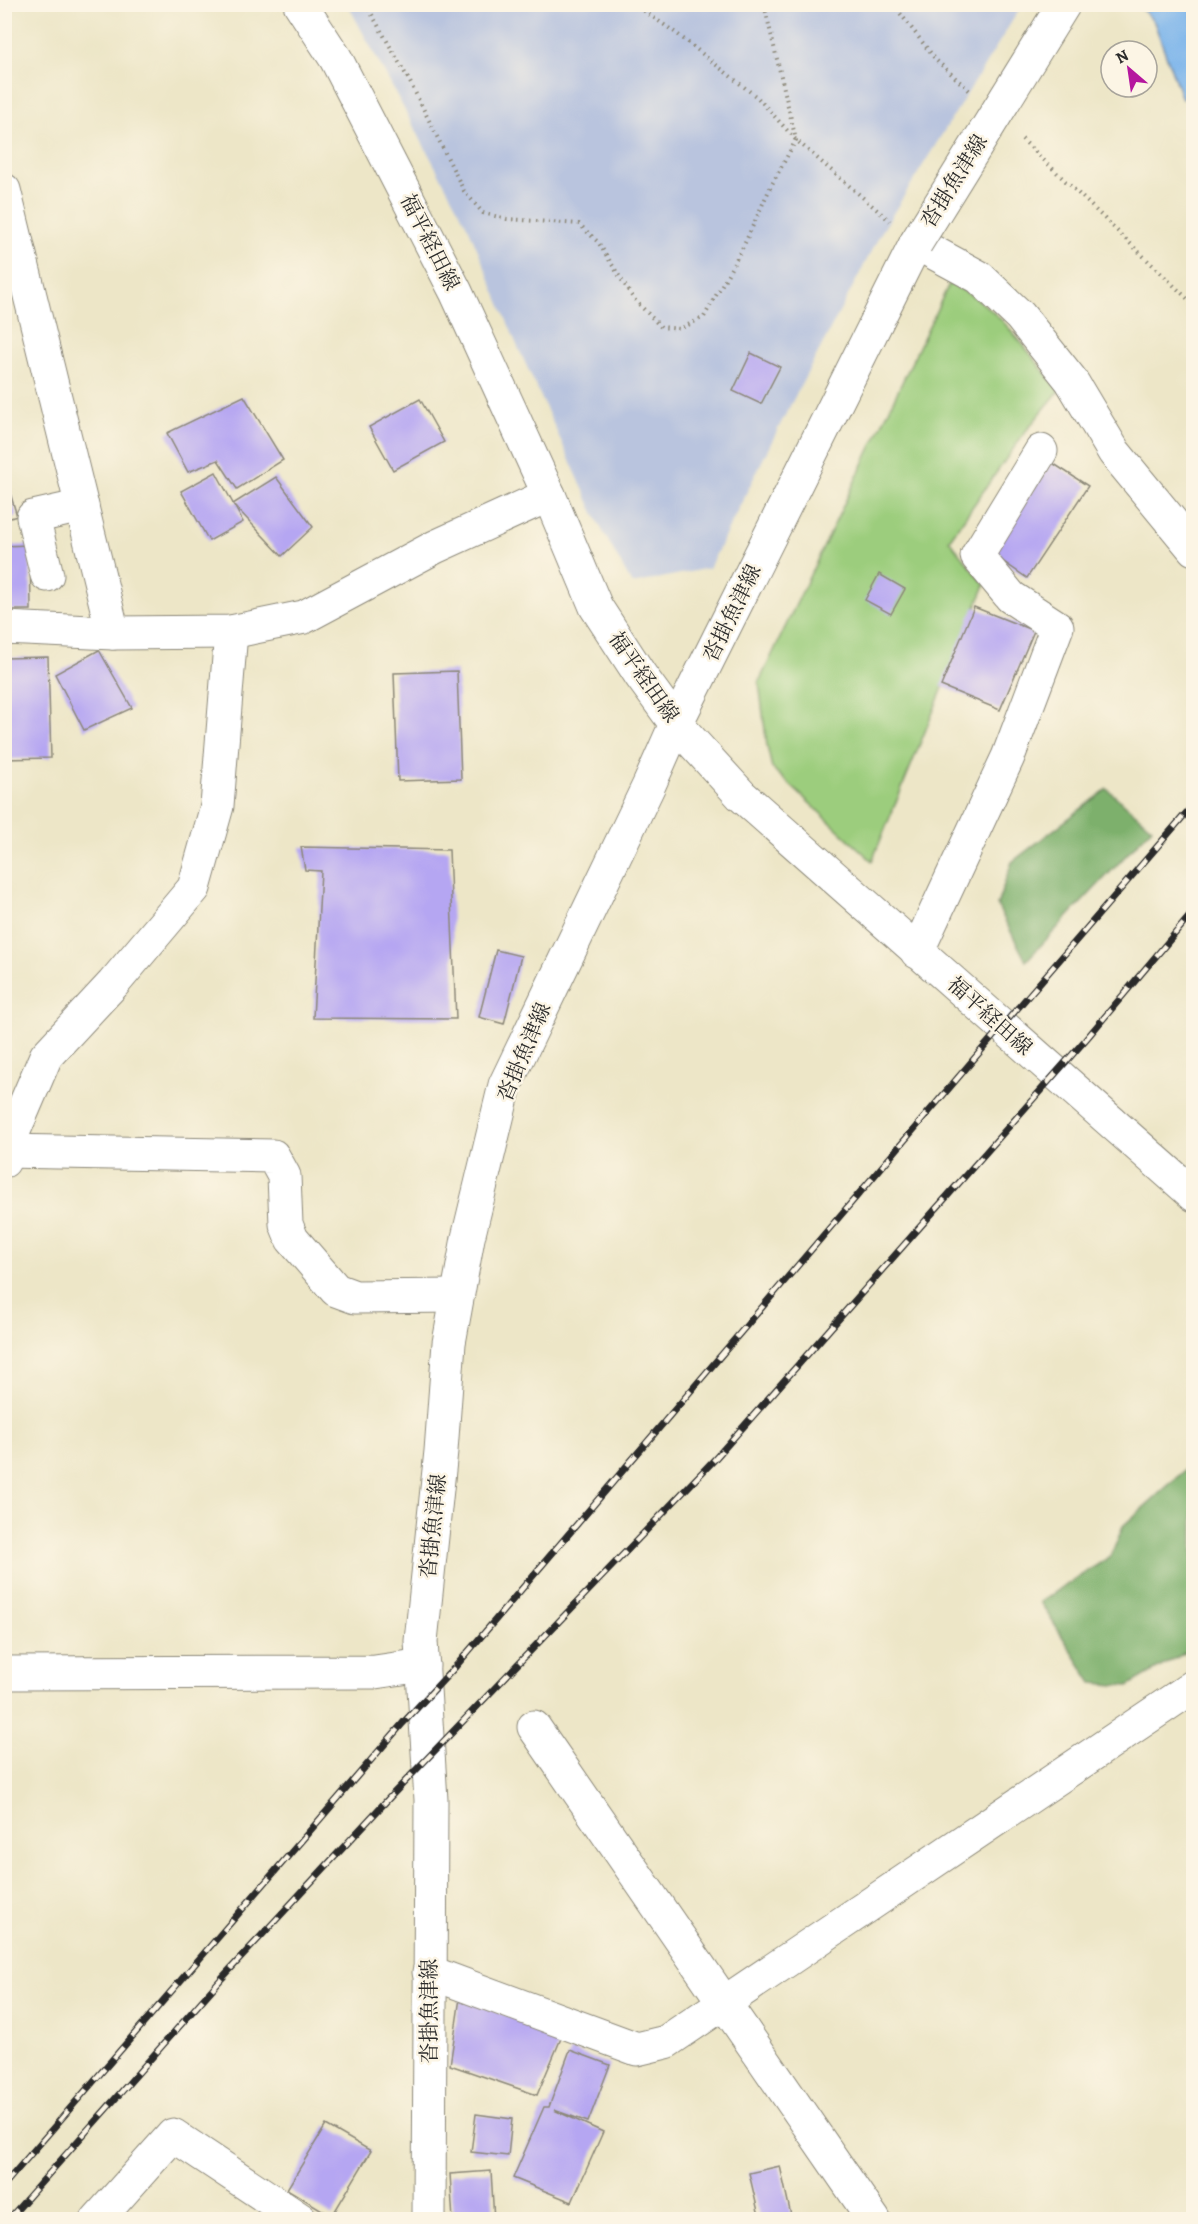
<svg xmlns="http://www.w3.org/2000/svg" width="1198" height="2224" viewBox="0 0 1198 2224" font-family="Alegreya,'Noto Serif JP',serif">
<rect width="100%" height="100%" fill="#fcf5e5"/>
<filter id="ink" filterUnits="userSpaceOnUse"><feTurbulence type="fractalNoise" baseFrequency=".0167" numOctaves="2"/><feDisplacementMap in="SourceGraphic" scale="12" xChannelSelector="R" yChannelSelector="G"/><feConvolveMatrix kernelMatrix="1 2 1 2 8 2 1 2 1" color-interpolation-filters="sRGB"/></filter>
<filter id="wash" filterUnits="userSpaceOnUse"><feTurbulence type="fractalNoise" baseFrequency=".008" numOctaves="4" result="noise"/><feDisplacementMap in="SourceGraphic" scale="24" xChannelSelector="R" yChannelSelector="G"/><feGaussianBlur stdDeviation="1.35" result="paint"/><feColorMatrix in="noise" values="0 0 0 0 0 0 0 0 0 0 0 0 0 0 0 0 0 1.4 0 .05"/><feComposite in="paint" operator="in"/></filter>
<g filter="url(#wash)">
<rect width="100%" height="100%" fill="#ede6c7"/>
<path fill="#b9c4de" d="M348,5H1022L881,233L781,423L709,568L632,584L601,528L517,345L469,229Z"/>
<path fill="#9ccd7d" stroke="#647c54" stroke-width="1.5" d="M949,284C997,302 1028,352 1059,391L1025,432L949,540L985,585L872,861L772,768L767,746L759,682Z"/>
<g fill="#7db06c" stroke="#546e4c" stroke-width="1.5">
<path d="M1107,789L1152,828L1026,961L997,905L1012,862Z"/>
<path d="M1193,1463V1648L1128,1686L1092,1683L1040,1602L1111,1556L1123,1526Z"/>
</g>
<path fill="#7ab4eb" stroke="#52708b" stroke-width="1.5" d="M1138,5H1193V100L1182,99L1154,22Z"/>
<g id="blocks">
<g fill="#b5a6f2">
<path d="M751,353L780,367L761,404L733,391Z"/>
<path d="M244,396L283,460L237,489L218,460L188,472L167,433Z"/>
<path d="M420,399L444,442L393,470L369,427Z"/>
<path d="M1051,462L1088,486L1027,578L991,553Z"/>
<path d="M216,472L243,522L209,541L181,491Z"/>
<path d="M4,473L17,516L4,520Z"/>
<path d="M276,477L313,527L282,556L233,504Z"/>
<path d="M30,545L31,610H4V546Z"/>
<path d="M879,574L905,589L891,614L865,600Z"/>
<path d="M974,607L1034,631L1000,710L941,686Z"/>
<path d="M99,650L132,708L84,730L55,674Z"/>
<path d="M48,657L51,758L4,759V658Z"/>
<path d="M457,671L461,779L398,781L394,673Z"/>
<path d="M301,847L449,850L456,1019L313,1018L321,871L305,870Z"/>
<path d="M496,950L521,956L504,1024L479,1017Z"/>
<path d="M460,1998L562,2036L537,2095L450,2065Z"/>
<path d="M570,2050L610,2065L588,2122L554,2110L603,2132L572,2202L513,2178L544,2107H549Z"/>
<path d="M476,2114L512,2119L508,2156L471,2152Z"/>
<path d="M326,2125L371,2151L332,2216L287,2189Z"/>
<path d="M780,2166L792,2220H760L749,2173Z"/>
<path d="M491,2171L494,2220H453L450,2174Z"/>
</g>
</g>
</g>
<g filter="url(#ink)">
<use href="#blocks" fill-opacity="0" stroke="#8c8879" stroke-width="1.5"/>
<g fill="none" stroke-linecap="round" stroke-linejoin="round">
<defs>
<g id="minor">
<path d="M4,190L113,633"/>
<path d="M916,243L979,277L1020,316L1071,380L1114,452L1194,549"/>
<path d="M47,575L33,517L82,506"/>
<path d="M4,628L113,633L231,632L304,617L435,547L549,495"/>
<path d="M917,952L1008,757L1057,627L1011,597L977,556L1041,451"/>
<path d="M4,1151L273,1156L284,1176L286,1224L292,1239L336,1290L355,1297L457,1296"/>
<path d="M4,1161L13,1133L46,1056L113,984L194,888L217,806L231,632"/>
<path d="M4,1673L375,1672L423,1665"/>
<path d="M534,1727L874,2220"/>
<path d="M429,1972L637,2049L666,2042L1194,1686"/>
<path d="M97,2220L173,2135L301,2220"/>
</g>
<g id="major">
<path d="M300,4L336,59L456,292L549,495L596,607L641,676L676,724L741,795L1194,1195"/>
<path d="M429,2220L431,1800L421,1641L441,1451L449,1343L468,1238L505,1085L649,785L676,724L916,243"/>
</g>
</defs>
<use href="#minor" stroke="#8c8879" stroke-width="35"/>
<use href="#major" stroke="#8c8879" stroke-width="35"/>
<g stroke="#8c8879" stroke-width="4" stroke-dasharray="1.5 4.5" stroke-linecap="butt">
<path d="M366,4L409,80L464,191L483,213L507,219L579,224L598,242L633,298L661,327L680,329L704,317L744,245L771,186L796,140L764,4"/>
<path d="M634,4L676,33L758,98L796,140L890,221"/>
<path d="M893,4L936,60L970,91"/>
<path d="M1022,139L1194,305"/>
</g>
<use href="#minor" stroke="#fff" stroke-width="33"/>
<use href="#major" stroke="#fff" stroke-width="33"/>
<defs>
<g id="rail">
<path d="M4,2185L403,1723L456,1666L979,1053L1194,804"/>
<path d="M8,2220L222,1978L391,1796L714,1460L1087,1038L1194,911"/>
</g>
</defs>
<use href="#rail" stroke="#2b2b2b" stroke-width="7"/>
<use href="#rail" stroke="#fcf5e5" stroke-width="4.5" stroke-dasharray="14" stroke-linecap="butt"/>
<defs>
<path id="major-bridge" d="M916,243L1064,4"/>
</defs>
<use href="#major-bridge" stroke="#8c8879" stroke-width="35" stroke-linecap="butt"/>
<use href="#major-bridge" stroke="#fff" stroke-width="33"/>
</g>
</g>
<g text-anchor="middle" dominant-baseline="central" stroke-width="5" stroke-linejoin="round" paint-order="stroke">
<g font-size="21" fill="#2b2b2b" stroke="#fcf5e5">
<text transform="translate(954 181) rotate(-58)">沓掛魚津線</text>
<text transform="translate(430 242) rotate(63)">福平経田線</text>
<text transform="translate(732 613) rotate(-64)">沓掛魚津線</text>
<text transform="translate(644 677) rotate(55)">福平経田線</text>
<text transform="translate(990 1016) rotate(42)">福平経田線</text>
<text transform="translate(524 1052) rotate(-67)">沓掛魚津線</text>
<text transform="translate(433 1526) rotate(-84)">沓掛魚津線</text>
<text transform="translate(429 2011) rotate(-90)">沓掛魚津線</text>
</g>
</g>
<rect width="1198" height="2224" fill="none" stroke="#fcf5e5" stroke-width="24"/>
<g transform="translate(1129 69) rotate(331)"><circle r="28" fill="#fcf5e5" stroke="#a8a49b" stroke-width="1.5"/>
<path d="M0-4.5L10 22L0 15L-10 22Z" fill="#b5179e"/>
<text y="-9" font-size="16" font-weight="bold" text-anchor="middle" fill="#2b2b2b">N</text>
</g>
</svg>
